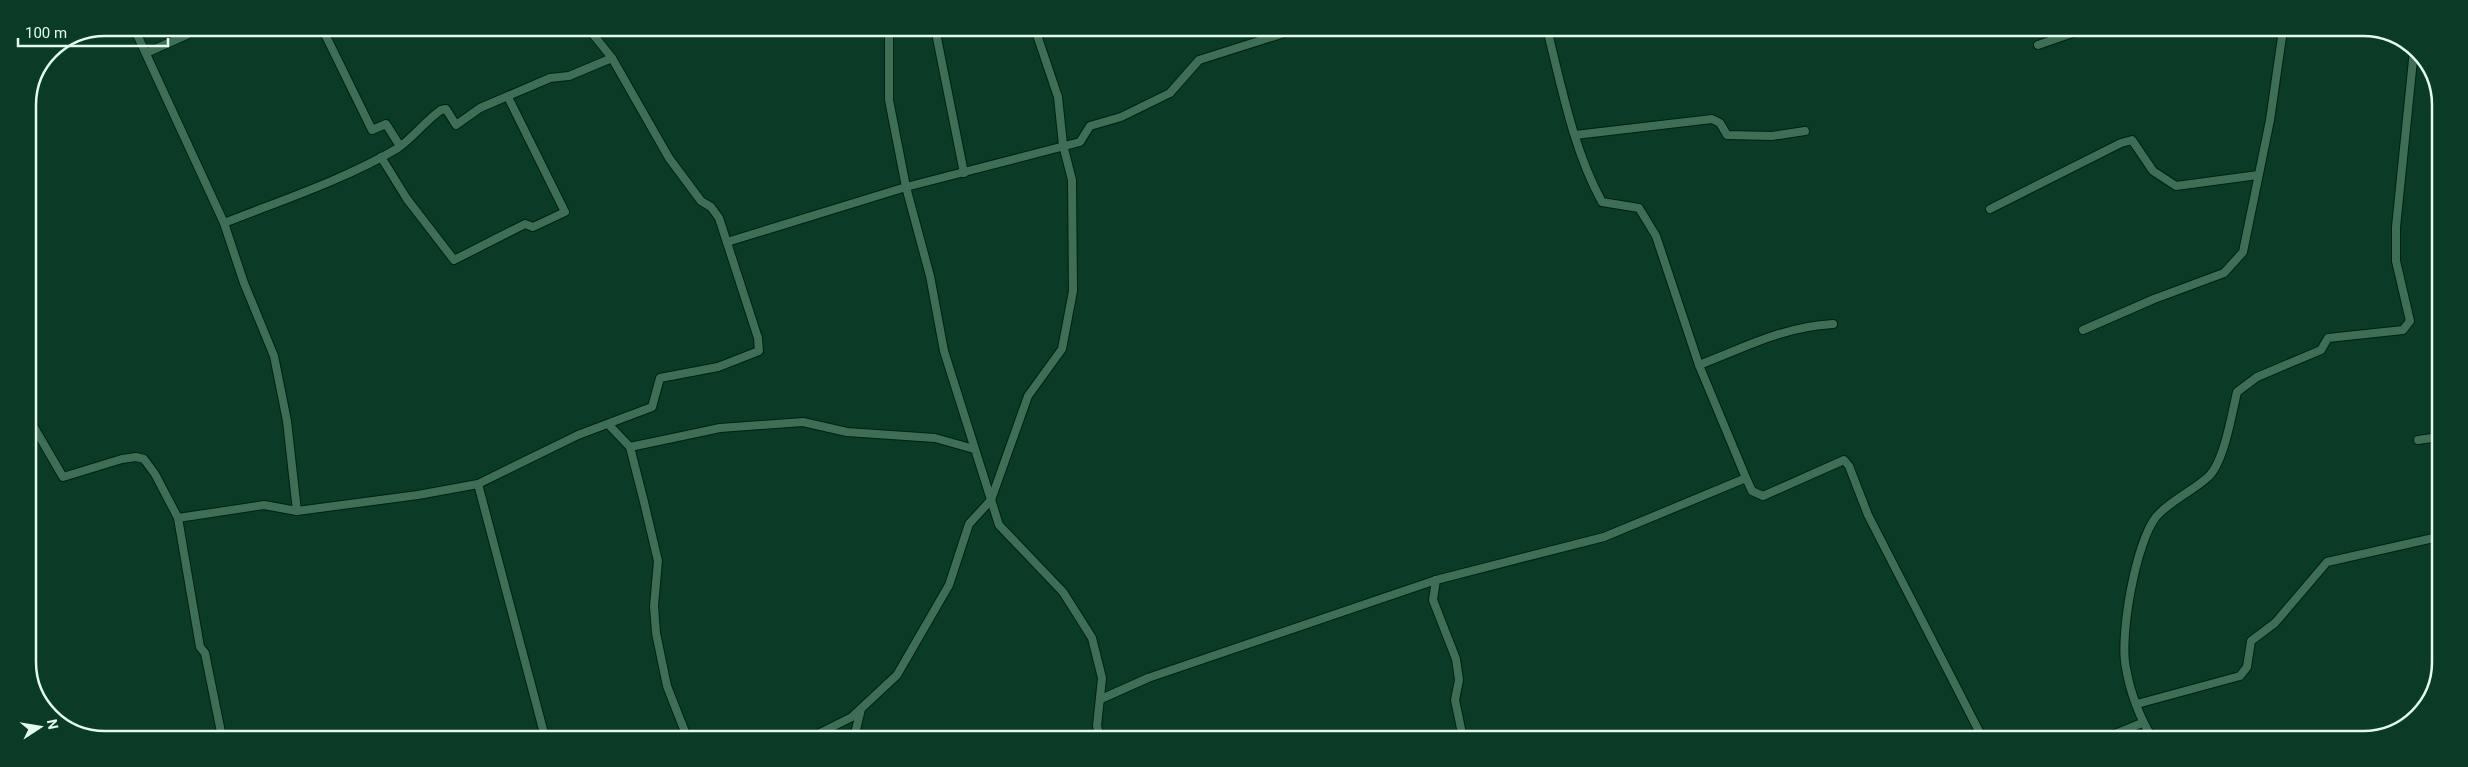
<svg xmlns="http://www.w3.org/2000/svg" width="2468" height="767" viewBox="0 0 2468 767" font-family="Roboto,sans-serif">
<rect width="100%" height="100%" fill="#093b26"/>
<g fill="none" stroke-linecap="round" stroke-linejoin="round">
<defs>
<g id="street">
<path d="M134,28L224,223C280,201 346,179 398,148C414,137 425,121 441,110L446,109L456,125L480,108L550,78L569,76L612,58"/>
<path d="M322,28L372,130L386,124L400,146"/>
<path d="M889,28V100L906,187L930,276L944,351L999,525L1063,592L1092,638L1102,678L1097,726L1100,738"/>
<path d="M935,28L964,173"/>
<path d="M1547,29C1562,88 1573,149 1602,202L1639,208L1656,236L1699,365L1746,478"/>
<path d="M2038,45L2081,30"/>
<path d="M146,53L202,28"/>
<path d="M1575,135L1712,119L1720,123L1727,135L1772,136L1805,131"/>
<path d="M381,157L407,199L454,260L525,224L533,227L565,212L508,97"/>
<path d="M1990,209L2121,143L2132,140L2153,171L2176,186L2258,175"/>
<path d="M224,223L244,283L274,356L287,421L297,511"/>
<path d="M727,242L906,187L1080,142L1090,126L1121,117L1170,93L1199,60L1297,29"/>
<path d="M28,260V268"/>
<path d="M2083,330L2154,299L2224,273L2243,252L2270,120L2283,30"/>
<path d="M1699,365C1746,347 1782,327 1833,324"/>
<path d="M28,417L63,477L122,459L136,457L144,459L155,474L178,518L264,505L297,511L418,495L478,484L578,435L652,407L660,378L718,367L759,351L758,338L719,218L711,207L701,201L669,158L612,58L588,28"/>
<path d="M609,425L630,447L644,502L658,561L654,606L656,633L667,686L687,737"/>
<path d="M2418,440L2439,437"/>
<path d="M630,447L720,428L803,422L847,432L935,438L974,449"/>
<path d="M478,484L545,737"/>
<path d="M178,518L200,647L205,653L222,737"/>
<path d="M1436,580L1433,600L1456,659L1459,680L1455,700L1463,738"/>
<path d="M1101,699L1148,678L1436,580L1604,537L1746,478L1752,491L1763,496L1844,460L1849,466L1868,515L1983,739"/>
<path d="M2137,704L2240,676L2247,667L2251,641L2275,623L2327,562L2438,537"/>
<path d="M810,738L852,717L897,675L949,585L969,524L991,500L1028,396L1062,349L1073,291L1072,180L1063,145L1058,97L1035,29"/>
<path d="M854,738L861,709"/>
<path d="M2103,739L2142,723"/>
<path d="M2153,739C2140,719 2130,692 2126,668C2119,636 2136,542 2156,517C2167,503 2194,490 2208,477C2224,463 2232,413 2237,392L2257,377L2321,350L2328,338L2403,330L2410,321L2396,261V227L2414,50"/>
</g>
</defs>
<use href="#street" stroke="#002011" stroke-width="10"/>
<use href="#street" stroke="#3f6e56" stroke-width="8"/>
</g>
<path d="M0 0H2468V767H0ZM105 36H2363A69 69 0 0 1 2432 105V662A69 69 0 0 1 2363 731H105A69 69 0 0 1 36 662V105A69 69 0 0 1 105 36Z" fill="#093b26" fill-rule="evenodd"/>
<path fill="none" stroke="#e3fced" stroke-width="2.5" d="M105 36H2363A69 69 0 0 1 2432 105V662A69 69 0 0 1 2363 731H105A69 69 0 0 1 36 662V105A69 69 0 0 1 105 36Z"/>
<g transform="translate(40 727) rotate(78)" stroke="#093b26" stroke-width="4" paint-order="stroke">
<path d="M0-4L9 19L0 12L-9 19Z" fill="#e3fced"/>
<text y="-8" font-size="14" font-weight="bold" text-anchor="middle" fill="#e3fced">N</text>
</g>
<path d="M18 38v8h150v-8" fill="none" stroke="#e3fced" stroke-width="2.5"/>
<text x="25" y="38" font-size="15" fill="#e3fced" stroke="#093b26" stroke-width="4" paint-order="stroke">100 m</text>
</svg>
